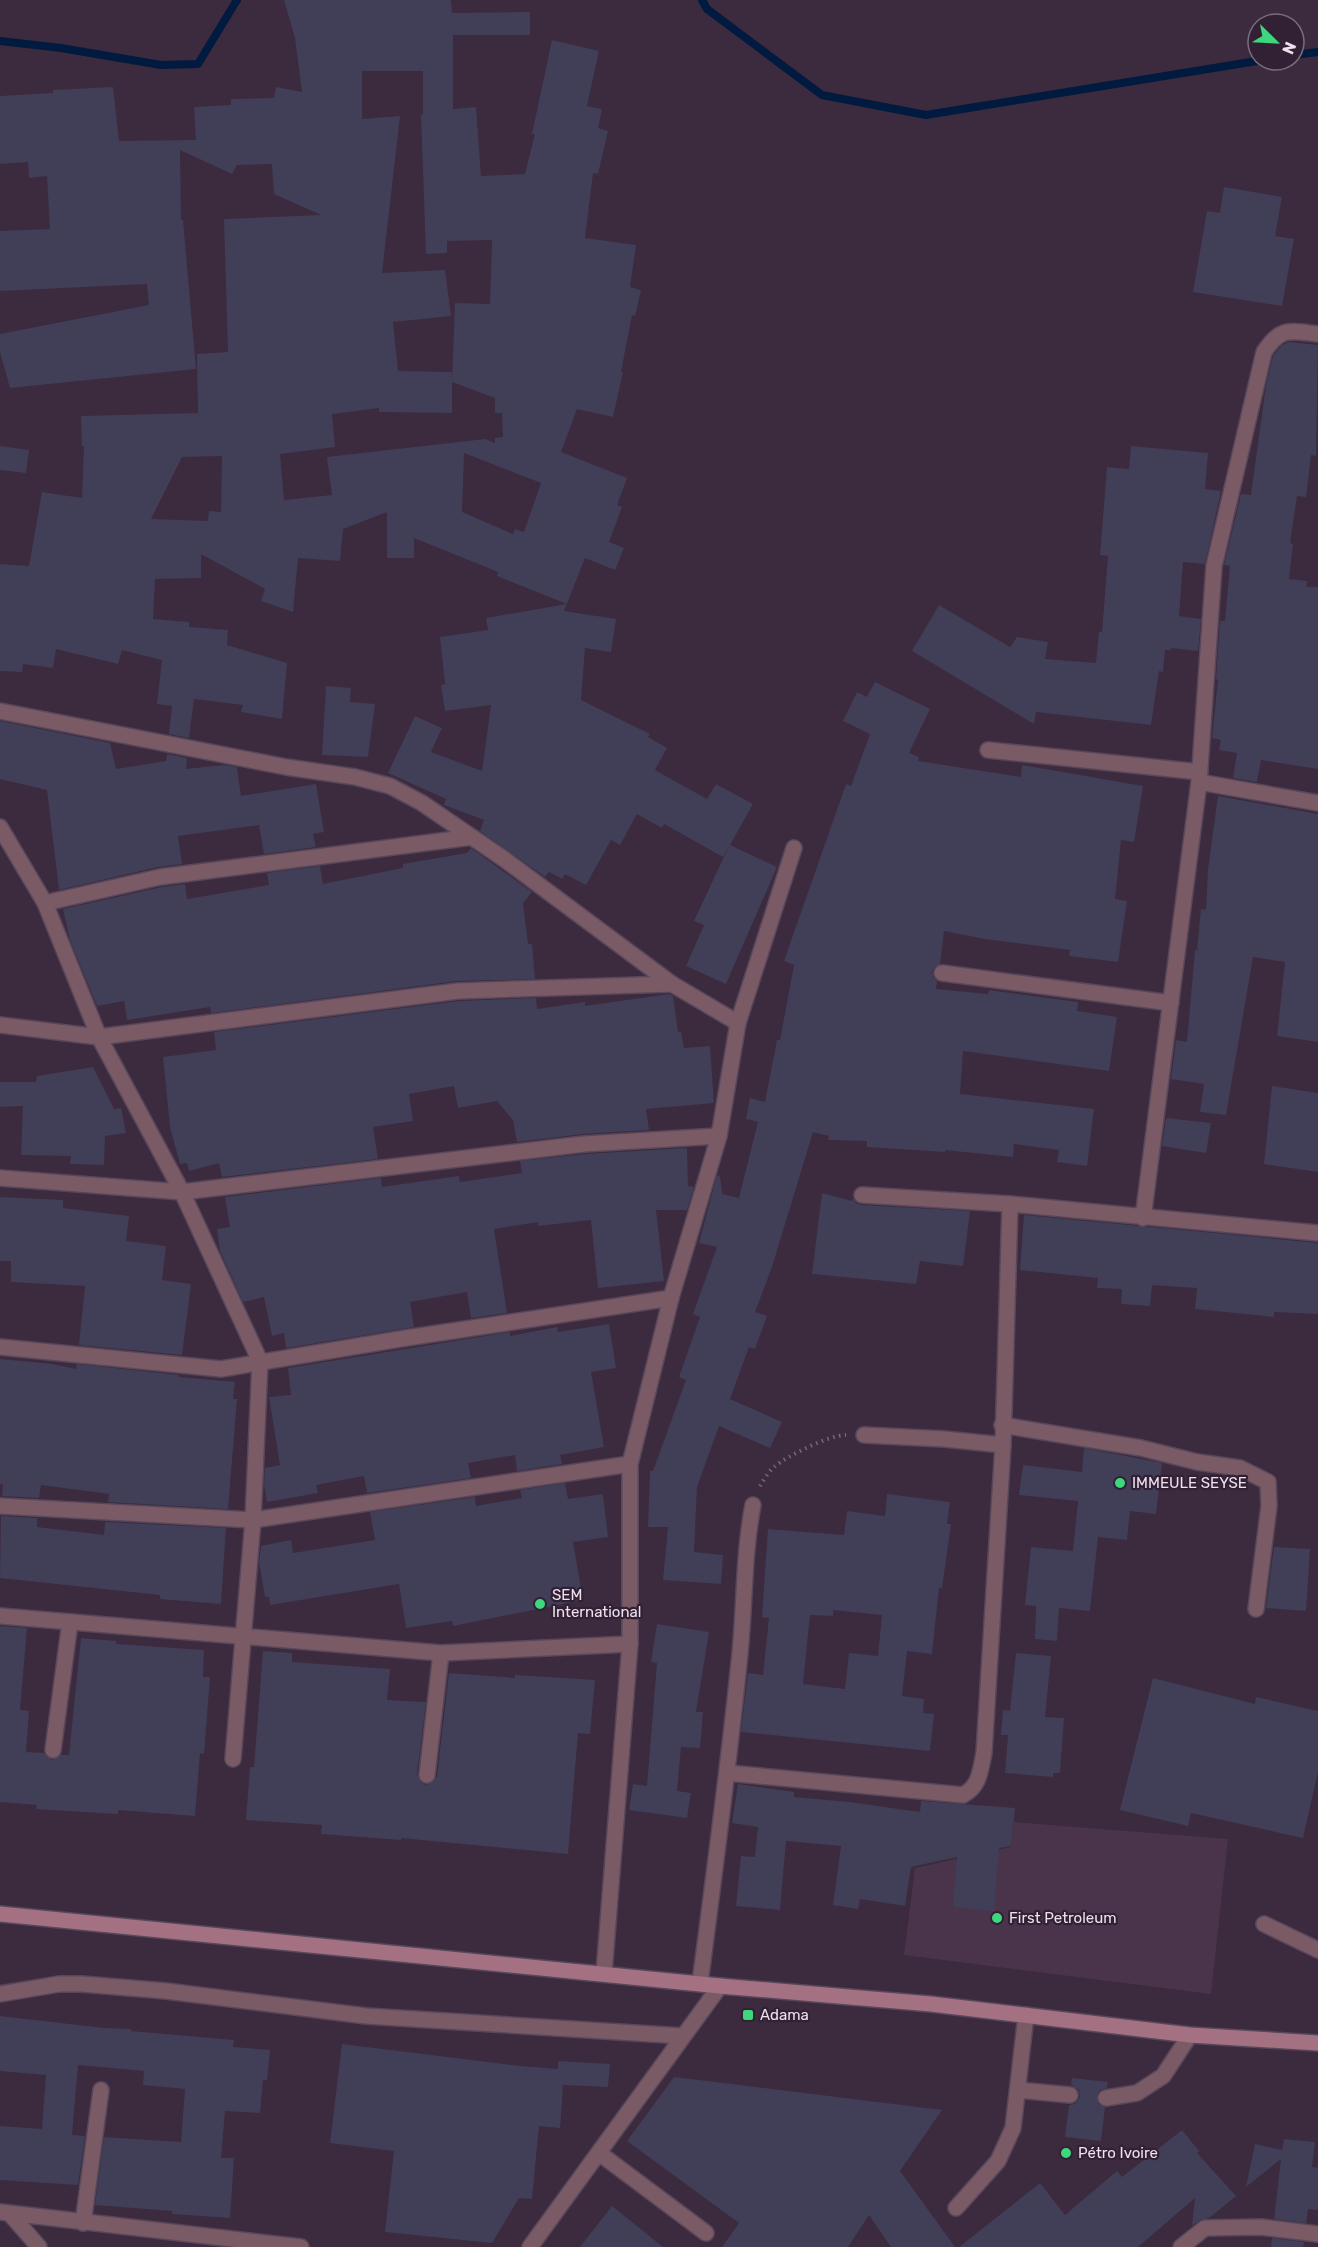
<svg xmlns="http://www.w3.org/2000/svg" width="1318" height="2247" viewBox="0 0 1318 2247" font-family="Rubik,sans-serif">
<rect width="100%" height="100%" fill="#3c2a3e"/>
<path fill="#4a344c" d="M1014,1822L1228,1839L1211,1994L904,1955L915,1868L1011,1847Z"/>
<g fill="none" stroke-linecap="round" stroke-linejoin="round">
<g stroke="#001b3f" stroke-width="8">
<path d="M702,0L707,9L822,95L926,115L1263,60"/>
<path d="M0,41L61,48L161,65L198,64L237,0"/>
<path d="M1294,55L1318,52"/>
</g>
</g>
<g fill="#413e58" fill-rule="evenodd">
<path d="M284,0H451L452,13L530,12V35H453V109L476,107L481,176L525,174L535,134H532L552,40L599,51L587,106L602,109L598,128L608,131L598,174L593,173L585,238L636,245L630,287L641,290L635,316L632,315L621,372H623L613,417L577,409L561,452L627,478L617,505L622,507L609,542L624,548L615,570L585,558L564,611L616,619L611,652L585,648L581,700L650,734L648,737L667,748L655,770L707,799L716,784L753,804L730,845L777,867L726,984L686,966L704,925L694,921L729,846L723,857L664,824L662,828L637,814L620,845L611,840L586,885L565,874L562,879L549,872L545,877L480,831L484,820L444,805L446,799L388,773L415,716L442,728L431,752L482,771L491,705L445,711L441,685L445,684L440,637L488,630L486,618L567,604L497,576L498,572L414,538V558H387V512L343,529L340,561L298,558L293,612L261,601L265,589L201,554V578L155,579L153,619L189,622V627L228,630L227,645L287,663L282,719L241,712L243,705L194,699L189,738L169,734L172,706L157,704L162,660L122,650L118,664L56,649L53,668L23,664L22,672L0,671V564L29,566L42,492L82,498L84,446H82L81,416L198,413L197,354L228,352L224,219L321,215L274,194L272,164L237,165L232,174L180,150L181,220H183L196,369L10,388L0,352V334L149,305L147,284L0,291V231L50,229L47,176L29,178L28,162L0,164V96L53,93V90L113,87L119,141L196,140L194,107L231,105V99L274,98L276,87L302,92L295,38ZM362,71H423V114L421,115L426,254L447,253V241L492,240L490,304L455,303L452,381V372L398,371L393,322L451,316L445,270L382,273L400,116L362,119ZM452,382L495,398V413H502L503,437L495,438V443L485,439L327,457L332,495L284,500L280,454L335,447L332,414L379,408V412L452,413ZM464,453L541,483L524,532L515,529L513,534L462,512ZM222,456L221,512L209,511L208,521L151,519L182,457Z"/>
<path d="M1224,187L1282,197L1275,236L1294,239L1282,306L1193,292L1207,211L1220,213Z"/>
<path d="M1289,342L1318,345L1316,456L1311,455L1306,497L1297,496L1290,543L1293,544L1289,579L1307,581L1306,587H1318V769L1261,760L1257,782L1233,778L1237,753L1219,750L1221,740L1212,738L1218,680L1216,679L1220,621H1225L1230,566L1224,565L1241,494L1251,495L1266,385L1273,356L1282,345Z"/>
<path d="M0,446L29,450L26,473L0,470Z"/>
<path d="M1131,446L1208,453L1205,489L1221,491L1205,564L1183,562L1179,616L1201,619L1198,651L1171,648V650H1165L1163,672L1159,671L1151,725L1036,712L1034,724L912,651L939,605L1010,647L1017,637L1048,642L1045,659L1096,663L1099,632H1102L1108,556L1100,555L1107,467L1129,469Z"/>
<path d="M875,682L930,709L909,753L919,757L918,761L1021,777L1022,765L1143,786L1134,842L1121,840L1115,899L1127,901L1118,962L1069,956L1070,950L985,939L944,931L940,964L935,967L932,971L933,977L937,981L936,989L988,994L989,990L1078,1002L1077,1011L1117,1017L1109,1071L963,1051L960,1094L1094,1109L1087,1166L1057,1162L1059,1150L1014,1144L1013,1157L945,1150V1152L867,1147V1141L828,1140L829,1136L813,1132L772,1267L755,1312L767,1316L755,1349L749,1347L730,1399L782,1422L770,1448L719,1426L697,1487L694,1552L723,1555L721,1584L663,1580L668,1527H648L650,1471H653L686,1380L679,1377L700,1317L693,1314L717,1247L699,1243L717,1175L720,1176L722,1194L739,1198L758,1122L746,1119L750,1098L765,1102L777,1040H780L794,965L784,961L846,784L851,786L870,734L843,721L857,692L867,697Z"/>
<path d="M326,686L351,688L350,702L375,704L368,757L322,755Z"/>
<path d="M0,721L110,743L116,769L166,761L167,754L187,758L186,769L223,765L237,767L241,796L316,784L324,832L313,834L316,847L264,854L259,825L178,836L182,864L158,867L59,890L47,790L0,779Z"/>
<path d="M1218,796L1318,814V1042L1277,1036L1285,962L1253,957L1226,1115L1200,1112L1204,1084L1171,1079L1176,1040L1187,1042L1195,950H1197L1201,909L1206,910L1208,869Z"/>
<path d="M471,848L532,892L523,903L528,944H532L535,979L457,981L211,1013L210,1007L127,1020L124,1001L97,1006L70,940L63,909L162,887L185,884L187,899L269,885L267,873L320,866L323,884L403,868V864L467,853Z"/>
<path d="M669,994L673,996L678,1032H681L684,1048L710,1046L714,1103L646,1109L649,1130L583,1134L517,1142L513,1120L497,1101L458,1108L454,1086L409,1094L413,1121L373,1127L378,1159L222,1177L219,1163L189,1171L187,1163L180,1164L170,1127L163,1057L216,1050L214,1032L459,1001L536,998L537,1009L585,1002V1006Z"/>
<path d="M93,1067L114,1109L121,1108L126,1133L105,1136L104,1165L70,1164L71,1156L21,1155L23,1106L0,1107V1082H36L37,1076Z"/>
<path d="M1272,1086L1318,1093V1172L1264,1164Z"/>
<path d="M1166,1118L1211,1123L1206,1153L1162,1146Z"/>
<path d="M687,1148L688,1186L694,1187L687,1210H656L664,1281L598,1288L591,1220L538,1226V1222L494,1229L507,1313L471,1318L467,1292L410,1302L414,1327L286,1348L284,1333L272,1336L264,1297L243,1302L220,1251L217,1229L230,1227L225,1197L381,1178L382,1187L459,1176L460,1182L522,1173L520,1161L585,1154Z"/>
<path d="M822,1193L852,1201L853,1198L856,1203L861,1205L970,1211L963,1266L920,1261L916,1284L812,1274Z"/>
<path d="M0,1197L63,1200V1208L129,1216L126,1241L166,1246L162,1280L191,1284L182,1355L79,1345L85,1286L11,1282V1261H0Z"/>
<path d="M1024,1215L1318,1243V1314L1274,1312V1317L1195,1309L1197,1288L1152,1285L1150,1306L1121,1304L1122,1289L1097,1288L1098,1278L1020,1270Z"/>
<path d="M609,1324L616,1368L591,1372L604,1447L560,1455L562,1464L517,1471L515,1455L468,1463L471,1478L367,1493L364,1476L316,1485L318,1493L267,1502L264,1485L265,1468L280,1465L269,1397L291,1395L288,1368L510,1332V1336L557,1327L558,1332Z"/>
<path d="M0,1359L53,1364L76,1369L77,1364L179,1375V1377L235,1382L233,1399H237L228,1509L108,1502L109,1494L41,1485L39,1498L2,1496L3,1484H0Z"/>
<path d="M1084,1448L1162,1463L1156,1514L1130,1511L1127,1540L1098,1537L1090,1611L1059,1608L1057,1641L1035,1639L1036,1606L1025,1605L1031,1547L1073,1551L1078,1501L1019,1495L1023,1465L1082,1472Z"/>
<path d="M565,1483L568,1499L603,1494L608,1537L573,1542L583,1600L453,1626L452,1621L406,1628L399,1584L270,1605L269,1597H265L259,1562L261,1546L291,1540L293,1553L375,1540L370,1512L475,1497L476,1506L522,1498L520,1490Z"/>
<path d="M887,1494L950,1502L947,1524H951L942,1588H939L932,1654L907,1651L902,1696L924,1699L923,1713L934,1714L930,1751L741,1732L748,1673L763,1675L769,1618L762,1617L768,1529L844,1535L847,1511L885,1516ZM833,1610L882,1615L878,1656L849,1653L845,1689L803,1684L810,1615L833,1616Z"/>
<path d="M1,1516L37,1518V1527L104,1535L105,1522L226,1528L221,1604L160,1599V1595L0,1578Z"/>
<path d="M1274,1547L1310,1549L1306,1611L1266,1608Z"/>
<path d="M657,1624L709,1632L696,1712H703L700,1748L681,1747L677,1791L691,1793L687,1818L629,1810L633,1784L647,1786L657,1663L651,1662Z"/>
<path d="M0,1626L27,1628L20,1710L29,1711L26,1752L44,1753L52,1760L61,1755H69L81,1638L116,1641V1644L204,1650L203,1677H210L204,1754L200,1753L195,1816L118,1810V1814L36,1809L37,1805L0,1802Z"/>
<path d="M263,1651L292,1653V1662L390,1669L387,1700L426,1702L417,1774L421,1782L426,1785L434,1781L437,1776L449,1673L515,1678V1675L595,1680L590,1734L578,1733L568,1854L401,1838V1840L321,1834L322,1825L246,1820L250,1767H254Z"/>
<path d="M1016,1653L1051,1656L1045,1717L1064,1718L1060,1773H1053V1777L1005,1773L1008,1735H1001L1003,1710L1010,1711Z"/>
<path d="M1153,1678L1255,1704L1256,1697L1318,1711V1772L1303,1838L1191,1813L1188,1826L1120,1810Z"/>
<path d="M738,1784L794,1792V1797L849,1802L920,1812L921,1801L1015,1808L1011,1846L999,1848L994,1911L953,1907L957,1857L911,1867L905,1906L860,1899L858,1909L833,1905L841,1846L786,1841L780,1910L736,1906L741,1856L755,1857L758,1827L732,1823Z"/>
<path d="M0,2016L104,2028L131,2029V2031L234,2040L233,2047L270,2050L267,2080H263L260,2113L225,2111L221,2158H234L230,2218L172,2214V2211L95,2205L104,2137L181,2142L185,2089L143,2085L144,2071L78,2065L72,2135L85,2136L78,2185L0,2180V2126L42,2129L46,2075L0,2071Z"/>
<path d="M342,2044L521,2066L558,2069V2061L610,2064L608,2087L563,2085L560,2128L539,2126L532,2199L519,2198L492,2243L385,2232L394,2151L330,2143Z"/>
<path d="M674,2077L942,2110L900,2171L955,2247H891L869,2215L848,2247H722L739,2223L627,2141Z"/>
<path d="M1072,2078L1108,2082L1107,2088L1100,2090L1097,2095L1098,2104L1105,2107L1101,2141L1065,2137L1069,2105L1075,2104L1080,2097L1079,2090L1071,2085Z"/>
<path d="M1182,2130L1199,2151L1197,2153L1236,2196L1209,2218L1200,2220L1192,2226L1195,2198L1138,2247H959L1040,2183L1065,2215L1117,2171L1122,2177Z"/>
<path d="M1284,2139L1315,2142L1312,2167L1318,2168V2210L1308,2209L1306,2223L1274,2219L1281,2159L1246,2187L1255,2144L1282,2150Z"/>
<path d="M612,2206L663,2247H580Z"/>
<path d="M1272,2238L1304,2242L1303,2247H1271Z"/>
</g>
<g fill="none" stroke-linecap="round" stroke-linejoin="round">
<defs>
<g id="lane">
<path d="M1264,1924L1318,1950"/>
<path d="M0,1994L59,1984H82L166,1991L366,2016L683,2036"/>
<path d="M1018,2090L1070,2095"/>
<path d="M1106,2098L1137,2093L1163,2076L1190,2035"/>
<path d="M599,2153L706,2233"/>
<path d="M956,2208L998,2161L1013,2128L1026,2015"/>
</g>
<g id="street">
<path d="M0,711L286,767L355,777L390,786L422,803L504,859L672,984L738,1023"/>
<path d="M988,750L1200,772"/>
<path d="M1199,782L1318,803"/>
<path d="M0,827L45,903L99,1037L182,1192L260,1361L253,1520L233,1759"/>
<path d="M45,903L160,877L472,837"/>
<path d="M942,973L1171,1003"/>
<path d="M0,1025L99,1037L458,991L672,984"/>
<path d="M0,1178L182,1192L584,1144L719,1136"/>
<path d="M862,1195L1010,1204L1318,1233"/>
<path d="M1143,1218L1199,782L1214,566L1264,352C1281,326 1290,331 1318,334"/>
<path d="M0,1347L221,1369L406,1338L671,1298"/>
<path d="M1002,1425L1141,1448L1197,1462L1240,1468L1268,1482L1269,1506L1256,1609"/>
<path d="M864,1435L944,1439L1003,1445"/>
<path d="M0,1506L253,1520L630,1464"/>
<path d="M0,1616L441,1653L630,1644"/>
<path d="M53,1750L70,1622"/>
<path d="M728,1773L963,1795C980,1786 980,1771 984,1753L1003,1445L1010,1204"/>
<path d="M427,1775L441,1653"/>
<path d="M604,1973L630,1644V1464L671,1298L719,1136L738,1023L794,848"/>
<path d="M700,1983C714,1877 728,1770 739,1663C745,1611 743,1556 753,1505"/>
<path d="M0,2212L301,2247"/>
<path d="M11,2215L39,2247"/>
<path d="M83,2223L101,2090"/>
<path d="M530,2247L720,1986"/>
<path d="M1181,2247L1205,2228L1261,2227L1318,2234"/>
</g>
<path id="secondary" d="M0,1914L720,1986L931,2004L1190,2035L1318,2043"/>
</defs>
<use href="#lane" stroke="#58475a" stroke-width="18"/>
<use href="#street" stroke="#58475a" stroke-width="18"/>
<use href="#secondary" stroke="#58475a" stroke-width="18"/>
<path stroke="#776778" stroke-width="4" stroke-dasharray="1.5 4.5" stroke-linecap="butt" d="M760,1486C764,1480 768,1472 774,1467C787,1456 829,1435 846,1435"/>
<use href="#lane" stroke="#7a5b65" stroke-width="15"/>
<use href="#street" stroke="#7a5b65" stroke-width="15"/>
<use href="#secondary" stroke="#a37181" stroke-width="15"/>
</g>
<g fill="#3dd77e" stroke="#322034" stroke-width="2">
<circle cx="1120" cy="1483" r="6"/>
<circle cx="540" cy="1604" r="6"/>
<circle cx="997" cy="1918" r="6"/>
<rect x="742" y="2009" width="12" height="12" rx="3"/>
<circle cx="1066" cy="2153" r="6"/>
</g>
<g text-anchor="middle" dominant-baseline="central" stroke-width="4.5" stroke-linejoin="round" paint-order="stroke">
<g font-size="15" fill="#ede1ee" stroke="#322034" text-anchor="start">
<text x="1132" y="1483">IMMEULE SEYSE</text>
<text x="552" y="1595">SEM<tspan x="552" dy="17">International</tspan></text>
<text x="1009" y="1918">First Petroleum</text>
<text x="760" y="2015">Adama</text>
<text x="1078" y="2153">Pétro Ivoire</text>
</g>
</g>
<g transform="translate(1276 42) rotate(114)"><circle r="28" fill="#322034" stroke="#7d6d7e" stroke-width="1.5"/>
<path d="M0-4.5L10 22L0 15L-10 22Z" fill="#3dd77e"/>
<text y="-9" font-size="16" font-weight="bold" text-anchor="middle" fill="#ede1ee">N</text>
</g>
</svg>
